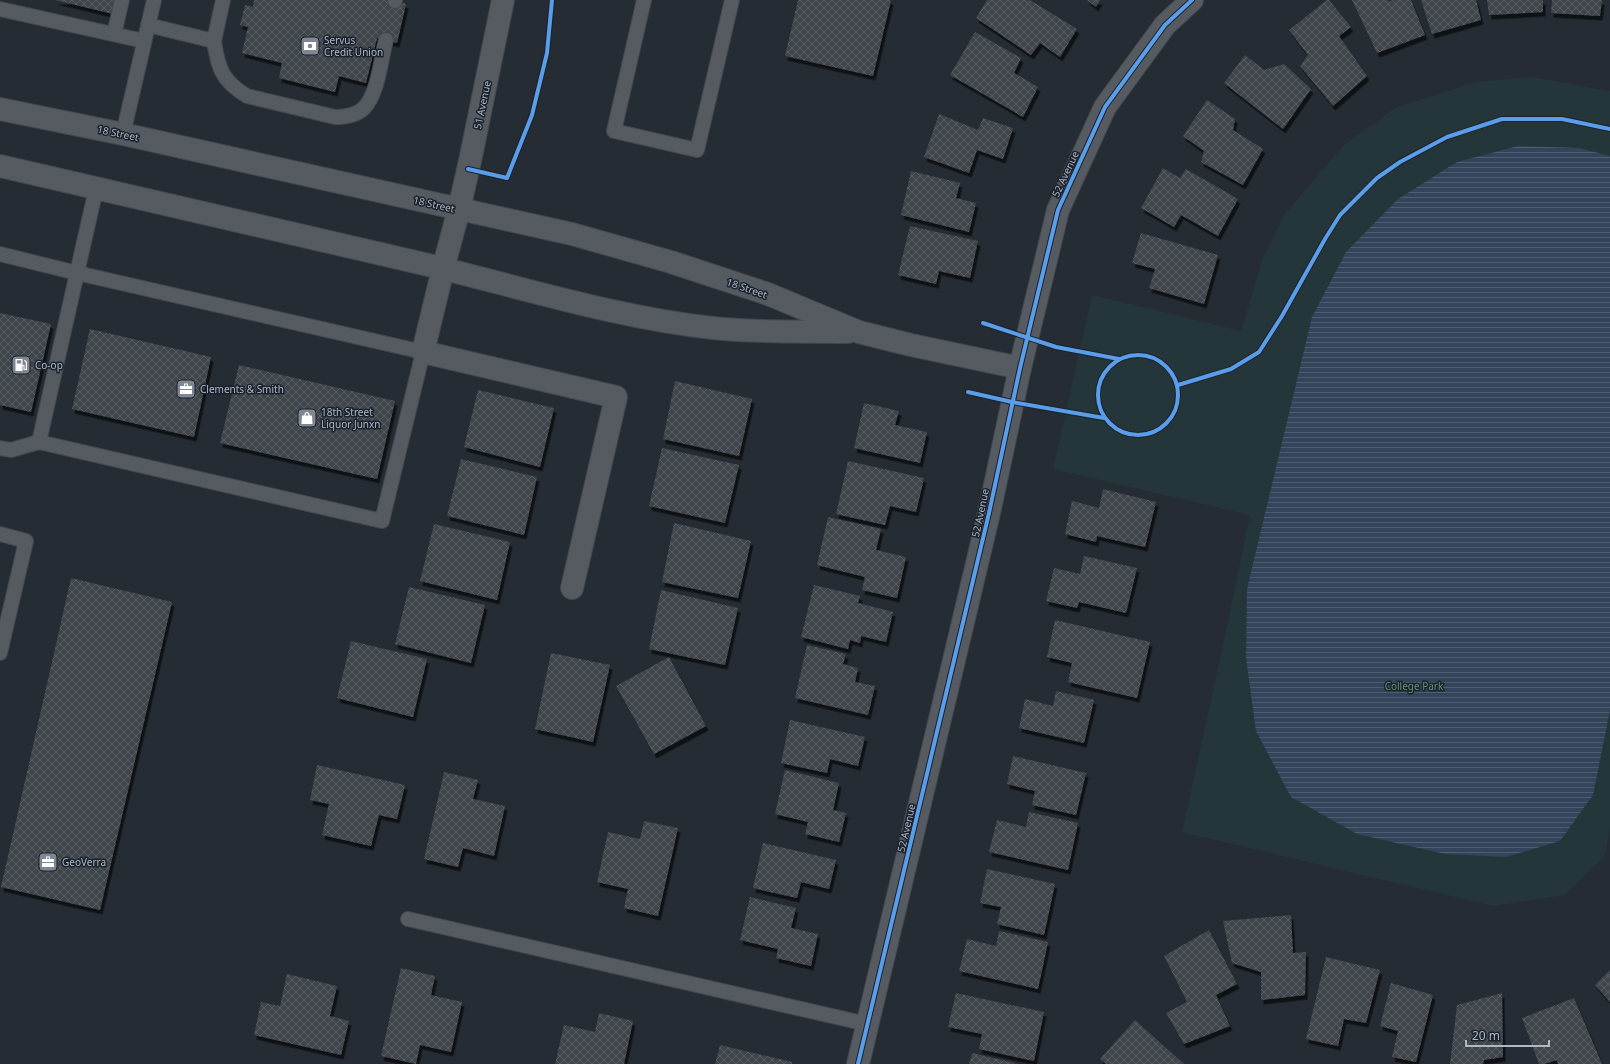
<svg xmlns="http://www.w3.org/2000/svg" width="1610" height="1064" viewBox="0 0 1610 1064" font-family="'Noto Sans',sans-serif">
<defs>
<pattern id="water-rules" width="6" height="5" patternUnits="userSpaceOnUse"><rect width="6" height="5" fill="#34445b"/><path d="M0 2.5h6" fill="none" stroke="#4f5d71"/></pattern>
<pattern id="building-cross-hatch" width="8" height="8" patternUnits="userSpaceOnUse"><rect width="8" height="8" fill="#40454b"/><path d="M0 0l8 8M0 8l8-8" fill="none" stroke="#595e63"/></pattern>
<filter id="shadow"><feDropShadow dx="2.5" dy="4.5" stdDeviation="0" flood-color="#0009"/></filter>
</defs>
<rect width="100%" height="100%" fill="#262c33"/>
<path fill="#243639" d="M1532,77L1610,91V828L1605,856L1565,895L1493,906L1182,832L1219,664L1250,515L1053,469L1092,295L1241,331L1262,261L1283,216L1344,145L1395,108L1476,82Z"/>
<path fill="url(#water-rules)" d="M1518,146L1579,148L1610,156V710L1593,795L1560,841L1506,857L1445,854L1357,834L1291,797L1256,731L1246,658L1247,589L1312,317L1346,252L1398,199L1457,162Z"/>
<g fill="url(#building-cross-hatch)" filter="url(#shadow)">
<path d="M55,0H116L113,14Z"/>
<path d="M254,0H389L406,4L397,43L377,38L366,83L339,76L335,92L279,78L282,63L242,53L248,27L240,25L245,5L253,7Z"/>
<path d="M798,0H891L873,76L785,56Z"/>
<path d="M987,0H1030L1077,29L1060,57L1040,43L1031,55L976,18Z"/>
<path d="M1087,0H1100L1096,7Z"/>
<path d="M1327,0H1329L1351,27L1339,36L1367,76L1333,106L1300,66L1308,55L1289,30Z"/>
<path d="M1352,0H1388L1389,2L1393,0H1411L1425,35L1377,53Z"/>
<path d="M1421,0H1476L1481,20L1432,34Z"/>
<path d="M1487,0H1543V12L1489,15Z"/>
<path d="M1552,0H1602L1600,16L1551,13Z"/>
<path d="M975,32L1021,58L1014,73L1038,87L1023,117L950,75Z"/>
<path d="M1245,55L1264,70L1284,64L1311,89L1283,129L1224,83Z"/>
<path d="M1207,100L1235,119L1233,130L1263,149L1243,185L1201,162L1204,151L1183,136Z"/>
<path d="M939,114L978,130L983,118L1013,128L1003,159L977,150L969,173L924,157Z"/>
<path d="M1163,168L1180,178L1186,169L1238,199L1218,236L1181,215L1174,227L1141,208Z"/>
<path d="M911,171L960,183L956,198L976,203L969,232L901,215Z"/>
<path d="M910,226L978,241L970,278L939,271L936,284L898,275Z"/>
<path d="M1141,233L1218,255L1204,304L1149,288L1155,269L1132,263Z"/>
<path d="M0,313L51,324L31,412L0,405Z"/>
<path d="M90,329L211,357L194,437L72,409Z"/>
<path d="M239,365L395,401L377,479L220,443Z"/>
<path d="M675,381L752,399L739,456L663,439Z"/>
<path d="M478,390L554,408L540,467L464,447Z"/>
<path d="M864,403L899,411L895,425L927,432L920,463L854,448Z"/>
<path d="M662,448L739,465L725,523L649,506Z"/>
<path d="M461,459L537,477L524,535L447,516Z"/>
<path d="M848,461L924,478L916,512L890,506L885,525L836,514Z"/>
<path d="M1103,489L1156,502L1145,547L1097,536L1096,542L1065,534L1072,501L1099,508Z"/>
<path d="M828,517L881,529L876,550L906,557L897,598L862,590L865,577L817,565Z"/>
<path d="M674,523L751,541L738,598L662,582Z"/>
<path d="M434,524L510,542L497,600L420,581Z"/>
<path d="M1084,556L1137,568L1126,613L1079,602L1077,608L1046,601L1054,568L1080,574Z"/>
<path d="M71,578L172,602L100,910L1,887Z"/>
<path d="M814,585L860,596L858,603L893,612L886,642L861,636L860,643L850,640L848,649L801,637Z"/>
<path d="M409,587L485,605L471,663L395,644Z"/>
<path d="M661,590L738,608L725,665L649,649Z"/>
<path d="M1055,620L1150,642L1137,698L1068,682L1072,663L1047,657Z"/>
<path d="M351,641L427,659L413,717L337,698Z"/>
<path d="M807,645L846,654L843,664L858,668L855,682L875,686L868,715L795,698Z"/>
<path d="M551,653L610,665L593,742L535,729Z"/>
<path d="M669,657L706,726L654,754L616,686Z"/>
<path d="M1056,691L1094,700L1084,743L1019,728L1025,699L1053,706Z"/>
<path d="M790,720L865,737L858,766L830,759L827,773L781,763Z"/>
<path d="M1013,756L1086,773L1076,815L1032,805L1035,791L1007,784Z"/>
<path d="M317,765L405,785L397,819L379,815L371,846L322,835L329,804L310,800Z"/>
<path d="M785,770L839,783L833,810L846,813L839,842L805,834L808,822L775,814Z"/>
<path d="M444,772L478,780L473,799L505,806L494,856L463,848L458,867L424,859Z"/>
<path d="M1029,812L1078,823L1068,870L989,852L997,820L1026,827Z"/>
<path d="M644,821L678,828L658,916L624,908L628,889L597,882L608,832L640,839Z"/>
<path d="M763,843L836,860L829,889L801,882L797,898L753,888Z"/>
<path d="M987,869L1055,884L1044,935L997,924L1001,907L980,903Z"/>
<path d="M750,897L796,908L791,928L818,934L811,966L776,958L778,949L740,940Z"/>
<path d="M1291,915L1293,953L1306,952L1305,995L1261,1000V972L1232,963L1223,921Z"/>
<path d="M1209,930L1237,984L1216,995L1230,1026L1184,1044L1166,1013L1187,1002L1164,956Z"/>
<path d="M999,931L1048,942L1038,989L959,971L967,939L996,946Z"/>
<path d="M1326,957L1380,970L1366,1023L1344,1019L1338,1046L1306,1039Z"/>
<path d="M401,968L435,976L431,995L462,1002L451,1052L420,1045L416,1064L381,1056Z"/>
<path d="M1610,970V1002L1595,985Z"/>
<path d="M287,974L337,986L330,1016L349,1021L341,1055L254,1035L261,1002L280,1006Z"/>
<path d="M1391,983L1433,995L1416,1062L1392,1057L1398,1031L1380,1026Z"/>
<path d="M956,993L1044,1012L1034,1061L979,1049L982,1034L948,1027Z"/>
<path d="M1502,993L1503,1057L1484,1060L1483,1064H1450L1457,1005Z"/>
<path d="M1574,998L1602,1064H1558L1557,1060L1544,1064H1539L1522,1018Z"/>
<path d="M599,1013L633,1021L624,1064H555L564,1025L595,1032Z"/>
<path d="M1135,1020L1184,1064H1106L1100,1059Z"/>
<path d="M720,1045L792,1062V1064H715Z"/>
<path d="M972,1053L1015,1063V1064H969Z"/>
</g>
<g fill="none" stroke-linecap="round" stroke-linejoin="round">
<defs>
<g id="service">
<path d="M644,0L614,131L697,150L732,0"/>
<path d="M395,1V0"/>
<path d="M0,9L144,41"/>
<path d="M148,25L214,41L223,0"/>
<path d="M114,34L122,0"/>
<path d="M214,41C218,68 222,81 247,96L335,117C345,117 356,116 364,108C378,94 381,59 386,40"/>
<path d="M123,134L154,0"/>
<path d="M0,254L77,273L96,189"/>
<path d="M0,448L11,450L39,442L382,521L423,352L77,273L39,442"/>
<path d="M0,534L26,541L0,653"/>
<path d="M408,919L867,1024"/>
</g>
<g id="minor">
<path d="M459,209L470,161L503,0"/>
<path d="M443,269L423,352L616,397L572,588"/>
</g>
<g id="tertiary">
<path d="M0,109L123,134L572,234L671,262L768,294L859,332L911,345L1020,368"/>
<path d="M0,166C140,199 280,231 420,263C517,286 613,317 713,328C757,333 803,331 848,332"/>
<path d="M443,269L459,209"/>
<path d="M858,1064L989,513L1020,368L1058,210L1105,107L1165,25L1192,0"/>
</g>
</defs>
<use href="#service" stroke="#44484e" stroke-width="16"/>
<use href="#minor" stroke="#44484e" stroke-width="24"/>
<use href="#tertiary" stroke="#44484e" stroke-width="24"/>
<use href="#service" stroke="#565a61" stroke-width="14"/>
<use href="#minor" stroke="#565a61" stroke-width="22"/>
<use href="#tertiary" stroke="#565a61" stroke-width="22"/>
<defs>
<g id="cycleway">
<path d="M468,169L507,178L532,115L547,53L552,0"/>
<path d="M983,323L1056,347L1119,359"/>
<circle cx="1138" cy="395" r="40"/>
<path d="M1178,385L1231,369L1259,352L1282,316L1325,239L1340,215L1377,178L1400,162L1447,137L1502,119H1562L1610,129"/>
<path d="M968,392L1012,402L1104,418"/>
<path d="M858,1064L989,513L1020,368L1058,210L1105,107L1165,25L1192,0"/>
</g>
</defs>
<use href="#cycleway" stroke="#1a222d" stroke-width="6"/>
<use href="#cycleway" stroke="#5a9eea" stroke-width="4"/>
</g>
<defs>
<symbol id="bank-square" viewBox="-11 -11 22 22"><rect x="-9" y="-9" width="18" height="18" rx="4" fill="#7f8792" stroke="#1a222d"/><path d="M-6-4H6V4H-6ZM0-2.3a2.3 2.3 0 1 0 0 4.6a2.3 2.3 0 1 0 0-4.6Z" fill="#fff"/></symbol>
<symbol id="fuel-square" viewBox="-11 -11 22 22"><rect x="-9" y="-9" width="18" height="18" rx="4" fill="#7f8792" stroke="#1a222d"/><path d="M-5.5-6h7V0h2V4h1.3V-2.5L3-4.5l.8-.8L6-3V5H2.5V1h-1V6h-7ZM-4.2-4.7v3.2H.2V-4.7Z" fill="#fff"/></symbol>
<symbol id="office-square" viewBox="-11 -11 22 22"><rect x="-9" y="-9" width="18" height="18" rx="4" fill="#7f8792" stroke="#1a222d"/><path d="M-6-3h4V-5.5h4V-3h4V5H-6ZM-1-4.5V-3h2v-1.5ZM-6 0V1H6V0Z" fill="#fff"/></symbol>
<symbol id="shop-square" viewBox="-11 -11 22 22"><rect x="-9" y="-9" width="18" height="18" rx="4" fill="#7f8792" stroke="#1a222d"/><path d="M-5-2.5h2.3a2.7 3.5 0 0 1 5.4 0H5L5.5 6h-11ZM-1.5-2.5h3a1.5 2.3 0 0 0-3 0Z" fill="#fff"/></symbol>
</defs>
<g fill-rule="evenodd">
<use href="#bank-square" x="299" y="35" width="22" height="22"/>
<use href="#fuel-square" x="10" y="354" width="22" height="22"/>
<use href="#office-square" x="175" y="378" width="22" height="22"/>
<use href="#shop-square" x="296" y="407" width="22" height="22"/>
<use href="#office-square" x="37" y="851" width="22" height="22"/>
</g>
<g text-anchor="middle" dominant-baseline="central" stroke-width="3" stroke-linejoin="round" paint-order="stroke">
<g font-size="10" fill="#afb8c5" stroke="#1a222d" text-anchor="start">
<text x="324" y="40">Servus<tspan x="324" dy="12">Credit Union</tspan></text>
<text x="35" y="365">Co-op</text>
<text x="200" y="389">Clements &amp; Smith</text>
<text x="321" y="412">18th Street<tspan x="321" dy="12">Liquor Junxn</tspan></text>
<text x="62" y="862">GeoVerra</text>
</g>
<g font-size="10" fill="#afb8c5" stroke="#1a222d">
<text transform="translate(482 105) rotate(-78)">51 Avenue</text>
<text transform="translate(118 133) rotate(12)">18 Street</text>
<text transform="translate(1065 174) rotate(-65)">52 Avenue</text>
<text transform="translate(434 204) rotate(13)">18 Street</text>
<text transform="translate(747 288) rotate(19)">18 Street</text>
<text transform="translate(980 513) rotate(-78)">52 Avenue</text>
<text transform="translate(906 828) rotate(-77)">52 Avenue</text>
</g>
<g font-size="10" fill="#679572" stroke="#1a222d">
<text x="1414" y="686">College Park</text>
</g>
</g>
<path d="M1466 1040v6h83v-6" fill="none" stroke="#afb8c5" stroke-width="2"/>
<text x="1472" y="1040" font-size="12" fill="#afb8c5" stroke="#1a222d" stroke-width="3" paint-order="stroke">20 m</text>
</svg>
